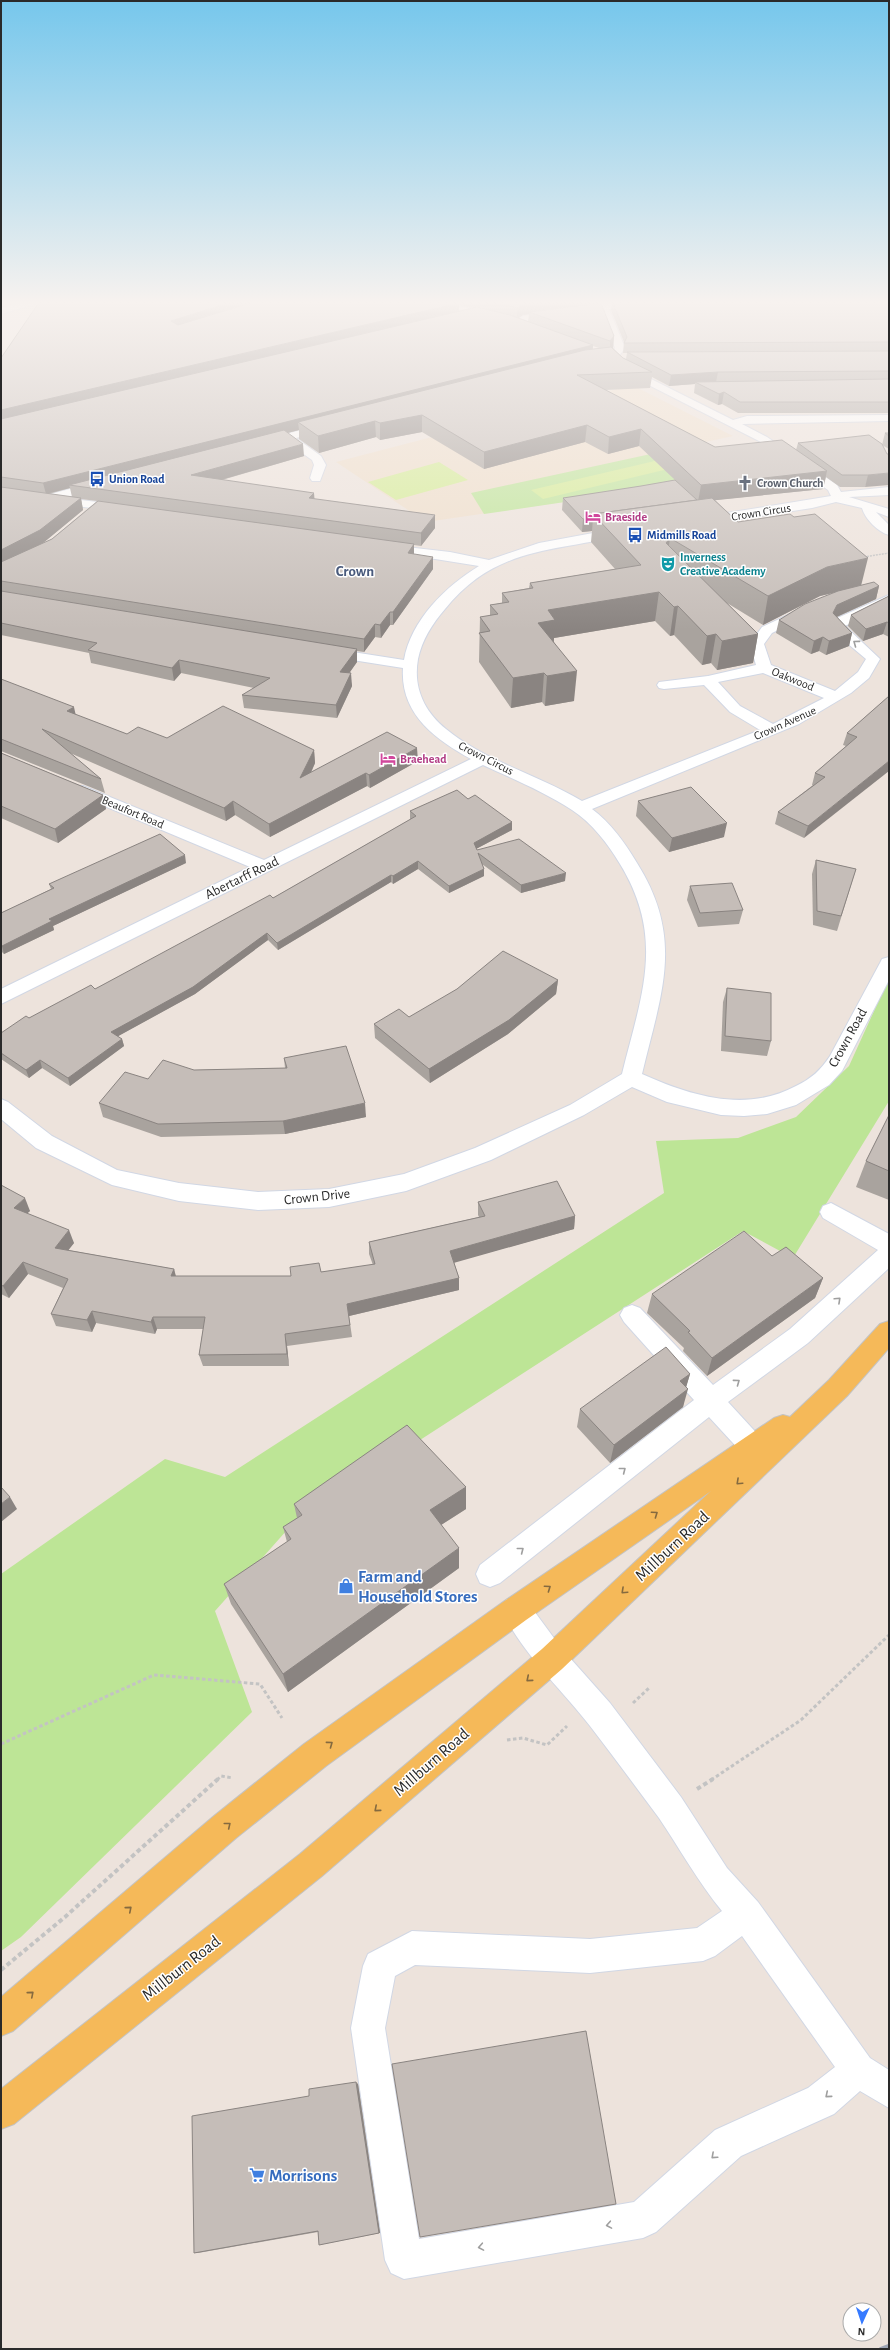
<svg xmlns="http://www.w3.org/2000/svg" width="890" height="2350" viewBox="0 0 890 2350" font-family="'Alegreya Sans',sans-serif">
<rect width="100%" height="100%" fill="#ede3dc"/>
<path fill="#efdeca" d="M632,385L733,436L683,447L673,486L426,522L336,462Z"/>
<g fill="#bde596">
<path d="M683,447L710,469L673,486L484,514L471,493Z"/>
<path d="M889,978V1101L793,1258L743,1231L295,1521L215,1611L252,1712L21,1937L1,1951V1574L165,1459L225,1477L664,1193L656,1141L738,1138L796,1117L849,1066Z"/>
</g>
<g fill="#d4ed92">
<path d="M676,456L689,464L543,499L531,490Z"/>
<path d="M439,462L468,480L396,500L368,482Z"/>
</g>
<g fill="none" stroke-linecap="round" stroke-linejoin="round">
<defs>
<g id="minor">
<path d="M30,301H45L1,314V308Z"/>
<path d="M421,301H438L499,316L494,319Z"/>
<path d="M596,301H606L607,303H642L647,306L642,309H609L625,348L616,360H608L607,358L615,348Z"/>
<path d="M558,311L563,314L561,316L523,322L518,319L523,316Z"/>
<path d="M625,366L733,420L747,416L889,415V421L742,424L767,437L837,485L841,492L889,487V495L849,497L889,509V517L876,512L889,525V535C878,532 865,519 862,508L836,502L812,508L702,525L698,524L696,521L698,518L702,517L831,496L828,490L759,441L621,371V367Z"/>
<path d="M328,423L332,424V428L296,438L321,456L326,465L320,481H312L310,478L314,465L312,460L285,441L263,446L257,443L259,441Z"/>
<path d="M100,481L104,482L106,485L104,488L65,498L121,505L125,506L127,509L125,512L1,497V489L47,495Z"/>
<path d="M620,528L624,529L626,532L624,535C554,552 496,546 445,609C432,624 422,640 418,659C413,687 424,711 446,729C485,761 538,775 582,801L760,730L730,712L704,685L664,689L659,688L657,685L659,682L708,676L756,665L750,644L762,627L805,607L810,608L812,611L810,614L772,633L764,644L771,665L835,691L858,672L866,659L841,638L831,626L835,619L889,595V604L845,626L880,659L869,678L851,693L799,724L592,809C611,823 625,843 637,863C685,939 661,994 642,1074C691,1096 746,1113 796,1086C811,1079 821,1070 830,1056L880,963L882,959L889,957V980L842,1071L829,1085L796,1105L767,1114L744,1116L721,1115L667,1102L632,1087L584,1115L491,1160L406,1191L329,1207L258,1210L179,1201L112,1185L36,1148L1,1119V1099L8,1102L52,1136L117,1170L179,1183L258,1192L329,1189L404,1174L475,1148L570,1105L622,1074C641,996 666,939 620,864C608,844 592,823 572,810C545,792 513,779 483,765L1,1004V989L250,867L71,792L69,789L71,786H83L264,860L471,759C435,739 400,714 403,668L327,656L320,652L327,648L404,660C411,620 446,586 479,566L385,551L380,550L379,547L380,544L450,552L489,560L539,543ZM763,673L824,698L773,724L740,706L718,682Z"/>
<path d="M831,1203L889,1234V1268L808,1343L728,1402L762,1439L766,1447L762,1455L753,1459L744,1455L709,1417L500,1583L490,1587L480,1583L476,1574L480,1565L694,1400L624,1322L620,1315L624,1308L632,1305L640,1308L713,1385L790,1329L878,1250L823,1218L820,1212L823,1206Z"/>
<path d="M516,1596L526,1600L562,1649L610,1703L681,1797L727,1868L758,1902L870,2058L889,2070V2108L860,2091L834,2114L741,2156L656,2232L643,2238L404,2279L391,2273L385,2260L351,2028L363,1966L368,1954L412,1931L590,1939L697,1928L722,1911C698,1882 680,1849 659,1818C636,1787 613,1756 590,1726C563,1691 519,1650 502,1610L506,1600ZM742,1936L835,2067L808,2088L715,2130L634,2202L419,2239L385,2028L395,1976L415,1965L590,1973L703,1961L715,1956Z"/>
</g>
<path id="major" d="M889,1321V1348L847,1396L562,1669L322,1876L14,2124L1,2129V2089L300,1854L542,1649L711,1491L526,1620L326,1766L236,1838L13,2031L1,2036V1997L214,1816L304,1744L506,1600L774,1418L783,1415L790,1417L829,1380L880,1324Z"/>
</defs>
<use href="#minor" stroke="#d1d7e4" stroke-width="2"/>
<use href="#major" stroke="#c3c3c3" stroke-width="2"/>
<path stroke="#c3c3c3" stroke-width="1.5" stroke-dasharray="2 1" stroke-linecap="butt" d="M864,557L889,553"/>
<g stroke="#c3c3c3" stroke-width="3" stroke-dasharray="3.5 2.5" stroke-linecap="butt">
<path d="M633,1703L649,1688"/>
<path d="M507,1740L523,1738L547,1745L567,1726"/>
<path d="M1,1744L154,1675L260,1684L282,1718"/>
<path d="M217,1780L221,1776L233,1778"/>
<path d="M711,1780L801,1720L889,1635"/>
</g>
<g stroke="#c3c3c3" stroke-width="4" stroke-dasharray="4.5 3" stroke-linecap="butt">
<path d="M697,1789L713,1779"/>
<path d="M1,1970L65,1917L218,1779"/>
</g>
<use href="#minor" fill="#fff" fill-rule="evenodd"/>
<use href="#major" fill="#f5b959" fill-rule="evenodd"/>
<path stroke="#9ea5b5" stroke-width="4.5" d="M881,2349L889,2346"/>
</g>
<g fill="#a9a39e" fill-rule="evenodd">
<path d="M40,301H597V303L614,336L613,348L623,358L626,359L627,353H623L624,342L611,310L612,301L608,302L607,301H889V413H738L722,404L718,405L694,393L695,384L669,386L652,377L650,388L605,390L715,447L796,450L798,443L882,444L865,487H840L826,477L823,489L715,500L738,522L861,585L879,586L876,599L837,617L852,633L849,646L826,655L819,651L811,654L776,633L779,620L837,592L820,596L763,625L727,603L758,634L753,663L717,670L711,663L702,665L674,635L670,636L655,621L554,638V642L574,701L545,706L542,702L511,708L479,662L480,617L490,616V605L502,603V593L529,588L530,583L615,569L591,542L592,531L582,532L562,510L563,498L691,495L639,446L608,454L585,442L484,469L422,432L380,440L376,437L319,453L299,439V430L287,433L304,456L222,480L314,499L435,528L421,546L414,545V554L433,569L393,625H390L381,638L375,637L364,652L357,651V662L349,673L352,686L337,718L244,708L242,695L254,688L181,673L174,681L91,663L89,653L1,635V358ZM459,305L473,308L459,311ZM529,314L528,322L518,318L523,315ZM593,346L599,348L593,349ZM70,488L72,497L49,494ZM81,499L97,501L52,539L43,543L83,510Z"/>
<path d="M885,433H889V449L882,445Z"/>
<path d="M889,596V637L883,634L863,641L848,626L851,615Z"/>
<path d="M1,679L75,715L127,734L167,738L314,750L315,763L311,773L418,761L370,788L367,786L270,837L235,815L226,821L70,753L101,779L105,793L1,751Z"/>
<path d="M889,696L804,838L775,824L778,812L813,785H812L815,773L846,746L843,745L847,733Z"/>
<path d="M1,753L103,795L106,809L58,843L1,818Z"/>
<path d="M468,799L512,822V830L476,849L477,850L565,881L521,893L482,864L484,869V876L449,893L418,869L393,884L391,882L278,950L268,940L195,994L118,1036L122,1039L124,1046L70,1086L42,1068L29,1078L1,1059V1033L29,1018L95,989L273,898L411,819H410V811Z"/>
<path d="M638,801L724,837L669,852L636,816Z"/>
<path d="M816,860L856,869L837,931L813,925L812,874Z"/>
<path d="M186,863L53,926L54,930L4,954L1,951V913L51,889L49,884Z"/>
<path d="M690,886L743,910L739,924L698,927L687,900Z"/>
<path d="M558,980L556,994L508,1034L430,1083L375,1038L374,1024L409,1017Z"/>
<path d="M727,988L771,1041L767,1056L721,1051L723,1002Z"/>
<path d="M284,1058L366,1117L285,1134L161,1137L103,1117L99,1103L148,1079L194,1070L285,1068Z"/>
<path d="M889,1115V1200L856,1187L866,1161Z"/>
<path d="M1,1185L30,1211L27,1213L74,1243L68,1250L174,1269L176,1276H291L373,1265L369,1254V1242L479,1217L478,1215V1202L575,1216L574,1229L454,1262L459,1278V1290L349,1316L352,1337L287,1346L289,1366H203L199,1355L203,1329H157L155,1334L96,1323L92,1332L56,1326L51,1314L63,1288L28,1274L9,1298L1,1294Z"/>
<path d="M772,1256L823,1278L815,1298L707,1376L683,1351L684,1348L647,1313L652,1294Z"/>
<path d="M690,1374L686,1387L683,1407L610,1463L577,1427L580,1409Z"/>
<path d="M466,1487V1509L441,1525L459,1568L288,1692L231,1604L224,1584L287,1542L283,1527L297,1518L294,1504Z"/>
<path d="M358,2084L380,2233L319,2245L318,2232L198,2253H194L309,2096Z"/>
</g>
<g fill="#8a8481">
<path d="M1,301H8L1,304Z"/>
<path d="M235,301H268L173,331L171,321Z"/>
<path d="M552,301H597V306L529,312V314L523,315L517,319V308L523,304Z"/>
<path d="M459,303V313L1,422V410Z"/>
<path d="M614,336L613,348L610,352V341Z"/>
<path d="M593,345L592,355L298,422L299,430L78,486L69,485L70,488L46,494L43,483Z"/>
<path d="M718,372L716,382H695V384L669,386L671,375Z"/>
<path d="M724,392L722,404L718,405L719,394Z"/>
<path d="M422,415V432L380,440V423Z"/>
<path d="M375,421L376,437L319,453L318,436Z"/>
<path d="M587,425L585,442L484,469V452Z"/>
<path d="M641,429L639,446L608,454L609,437Z"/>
<path d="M303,444L304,456L193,488L191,475Z"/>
<path d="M827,471L823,489L698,502L701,485Z"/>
<path d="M889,473V485L865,487L868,475Z"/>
<path d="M314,493L315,505L309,498Z"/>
<path d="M81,498L83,510L43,543L1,564V550Z"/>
<path d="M435,515V528L421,546V533Z"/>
<path d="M593,518L592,531L582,532L583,519Z"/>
<path d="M670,538L666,566V543Z"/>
<path d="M414,544V557L408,553Z"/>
<path d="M433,557V569L393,625V612Z"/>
<path d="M868,558L861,586L820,596L763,625L768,596L827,567Z"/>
<path d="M879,586L876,599L834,618L833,613L837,605Z"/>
<path d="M659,592L655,621L554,638L553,649L538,623L548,610Z"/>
<path d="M678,606L674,635L670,636L674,607Z"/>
<path d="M390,612V625L381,638L380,625Z"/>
<path d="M887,622L883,634L863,641L866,629Z"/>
<path d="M375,624V637L364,652V639Z"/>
<path d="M852,633L849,646L826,655L829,641Z"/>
<path d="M716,634L711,663L702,665L707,636Z"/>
<path d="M758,634L753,663L717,670L722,641Z"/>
<path d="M823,637L819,651L811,654L814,641Z"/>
<path d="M357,649V662L341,685L340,672Z"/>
<path d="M179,660L181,673L174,681L172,668Z"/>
<path d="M577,671L574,701L545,706L547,676Z"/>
<path d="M351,673L352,686L337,718L336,705Z"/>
<path d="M544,673L542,702L511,708L513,678Z"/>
<path d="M74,707L77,721L67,711Z"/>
<path d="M417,748L418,761L370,788L369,775Z"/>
<path d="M314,750L315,763L302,792L300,778Z"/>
<path d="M889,761V771L804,838L808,826Z"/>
<path d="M366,773L367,786L270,837L269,824Z"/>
<path d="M103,795L106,809L58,843L55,829Z"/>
<path d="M233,801L235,815L226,821L224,808Z"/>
<path d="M512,822V830L474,850V843Z"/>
<path d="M727,823L724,837L669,852L672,838Z"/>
<path d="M185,855L186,863L53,926L54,930L4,954L2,946L49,919Z"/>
<path d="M418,861V869L393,884V876Z"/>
<path d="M484,869V876L449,893V886Z"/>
<path d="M566,873L565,881L521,893V885Z"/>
<path d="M391,875V882L278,950L277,943Z"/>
<path d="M267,933L268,940L195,994L113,1039L111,1032Z"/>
<path d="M558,980L556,994L508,1034L430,1083L429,1069Z"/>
<path d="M122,1039L124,1046L70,1086L68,1078Z"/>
<path d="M40,1060L42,1068L29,1078L26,1070Z"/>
<path d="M365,1103L366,1117L285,1134L283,1121Z"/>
<path d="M25,1198L30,1211L19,1221L14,1208Z"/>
<path d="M575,1216L574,1229L450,1264V1251Z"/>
<path d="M69,1230L74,1243L60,1261L55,1248Z"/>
<path d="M23,1262L28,1274L9,1298L3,1286Z"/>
<path d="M174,1269L177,1282L171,1276Z"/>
<path d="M459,1278V1290L349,1316L347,1304Z"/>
<path d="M823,1278L815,1298L707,1376L712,1358Z"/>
<path d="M92,1311L96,1323L92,1332L87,1320Z"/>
<path d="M153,1317L157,1329L155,1334L151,1322Z"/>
<path d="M285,1334L287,1346L289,1366L287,1354Z"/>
<path d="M690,1374L685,1391L688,1389L683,1407L610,1463L614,1445L680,1381Z"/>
<path d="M466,1487V1509L430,1532V1510Z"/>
<path d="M10,1497L17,1509L1,1522V1504Z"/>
<path d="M459,1548V1568L288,1692L283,1674Z"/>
<path d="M356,2082L358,2084L380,2233H379Z"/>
</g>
<g fill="#c5bdb8" stroke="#8a8481">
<path d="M40,301H235L171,321L178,325L257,301H452L459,303L1,410V358Z"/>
<path d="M486,301H552L523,304L517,308Z"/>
<path d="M612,301H889V342L624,343L627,337Z"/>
<path d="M601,303L614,336L610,341L529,312Z"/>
<path d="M477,307L510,315L593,345L43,483L1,477V419Z"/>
<path d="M611,347L623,358L652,372L577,375L715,447L782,440L827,471L701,485L641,429L609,437L587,425L484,452L422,415L380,423L375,421L318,436L298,422L585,350Z"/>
<path d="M889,351V371L718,372L671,375L627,352Z"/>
<path d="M889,379V402H740L724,392L719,394L695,382Z"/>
<path d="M284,430L303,444L191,475L314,493L309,498L435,515L421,533L69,485Z"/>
<path d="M885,433H889V436Z"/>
<path d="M869,435L882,444L887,454H889V473L868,475H842L798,443Z"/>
<path d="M675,480L697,500L593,514V518L583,519L563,498L641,486Z"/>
<path d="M1,487L81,498L40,530L1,550Z"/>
<path d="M712,498L738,522L790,514L794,517L815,514L868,558L827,567L768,596L670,538L666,543L758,634L722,641L716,634L707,636L678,606L674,607L659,592L548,610L555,620L538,623L577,671L547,676L544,673L513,678L479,633L490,631L480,617L498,614L490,605L509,602L502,593L533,588L530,583L641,565L593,514Z"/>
<path d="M98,501L414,544L408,553L433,557L393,612H390L380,625L375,624L364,639L1,581V562L52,539Z"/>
<path d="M874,582L879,586L837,605L833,613L852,633L829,641L823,637L814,641L779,620L805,604L838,591Z"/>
<path d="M1,591L357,649L340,672L351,673L336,705L242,695L270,678L179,660L172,668L88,650L97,643L1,623Z"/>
<path d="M889,596V623L887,622L866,629L851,615Z"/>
<path d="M1,679L74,707L67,711L127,734L138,727L167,738L223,706L314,750L300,778L387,732L417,748L369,775L366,773L269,824L233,801L224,808L42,729L101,779L1,739Z"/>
<path d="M889,696V761L808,826L778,812L825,777L815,773L857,737L847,733Z"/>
<path d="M1,753L103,795L55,829L1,806Z"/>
<path d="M691,787L727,823L672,838L638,801Z"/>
<path d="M457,790L468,799L475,795L512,822L474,843L477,850L519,839L566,873L521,885L478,853L484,869L449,886L418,861L393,876L391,875L277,943L267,933L193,987L111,1032L122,1039L68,1078L40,1060L26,1070L1,1053V1033L26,1016L29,1018L91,985L95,989L270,895L273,898L416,816L410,811Z"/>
<path d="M160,834L185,855L49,919L52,921L2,946L1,945V913L54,888L49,884Z"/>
<path d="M816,860L856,869L841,916L817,911Z"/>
<path d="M732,883L743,910L700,913L690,886Z"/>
<path d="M503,951L558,980L509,1020L429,1069L374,1024L399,1009L409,1017L457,989Z"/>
<path d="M727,988L771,993V1041L725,1036Z"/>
<path d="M346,1046L365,1103L283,1121L158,1124L99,1103L125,1072L148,1079L163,1060L194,1070L287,1068L284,1058Z"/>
<path d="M889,1115V1171L866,1161Z"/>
<path d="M557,1181L575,1216L450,1251L459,1278L347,1304L350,1325L285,1334L287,1354L199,1355L205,1317H153L151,1322L92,1311L87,1320L51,1314L68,1279L23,1262L3,1286L1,1285V1185L25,1198L14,1208L69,1230L55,1248L174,1269L171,1276H291L290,1267L319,1263L321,1272L375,1264L369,1242L485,1216L478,1202Z"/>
<path d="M744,1231L772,1256L786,1247L823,1278L712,1358L688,1332L690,1331L652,1294Z"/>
<path d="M666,1347L690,1374L680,1381L688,1389L614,1445L580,1409Z"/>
<path d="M407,1425L466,1487L430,1510L459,1548L283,1674L224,1584L291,1539L283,1527L302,1515L294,1504Z"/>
<path d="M1,1487L10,1497L1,1504Z"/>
<path d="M586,2031L616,2204L420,2237L392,2064Z"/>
<path d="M356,2082L379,2233L319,2245L318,2231L194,2253L192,2116L309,2096V2089Z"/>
</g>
<defs><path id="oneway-chevron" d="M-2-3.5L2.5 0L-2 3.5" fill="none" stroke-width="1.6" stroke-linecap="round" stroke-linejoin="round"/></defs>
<g stroke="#9f9f9f">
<use href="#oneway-chevron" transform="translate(856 643) rotate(-144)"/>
<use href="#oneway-chevron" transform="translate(838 1300) rotate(-43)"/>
<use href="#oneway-chevron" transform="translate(737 1382) rotate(-36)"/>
<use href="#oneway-chevron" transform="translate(623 1470) rotate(-38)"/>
<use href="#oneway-chevron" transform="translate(521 1550) rotate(-38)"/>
<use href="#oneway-chevron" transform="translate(828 2095) rotate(140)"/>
<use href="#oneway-chevron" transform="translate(714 2156) rotate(138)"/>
<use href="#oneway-chevron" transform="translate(609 2225) rotate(170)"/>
<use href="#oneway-chevron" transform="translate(481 2247) rotate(170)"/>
</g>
<g stroke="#856a3f">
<use href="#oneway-chevron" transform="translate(739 1482) rotate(137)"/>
<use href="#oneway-chevron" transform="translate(655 1514) rotate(-35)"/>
<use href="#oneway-chevron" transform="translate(548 1588) rotate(-35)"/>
<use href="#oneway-chevron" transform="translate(624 1591) rotate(137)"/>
<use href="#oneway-chevron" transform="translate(529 1679) rotate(140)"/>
<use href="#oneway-chevron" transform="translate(330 1744) rotate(-36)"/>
<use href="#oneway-chevron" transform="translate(377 1809) rotate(139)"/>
<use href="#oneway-chevron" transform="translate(228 1825) rotate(-39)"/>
<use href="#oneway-chevron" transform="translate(129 1909) rotate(-41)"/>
<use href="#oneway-chevron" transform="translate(31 1994) rotate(-41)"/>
</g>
<linearGradient id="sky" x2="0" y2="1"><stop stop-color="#76c7ec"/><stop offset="0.48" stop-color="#f7f2ef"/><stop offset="1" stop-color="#f7f2ef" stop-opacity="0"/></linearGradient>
<rect width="890" height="630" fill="url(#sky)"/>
<defs>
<symbol id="bus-bare" viewBox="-9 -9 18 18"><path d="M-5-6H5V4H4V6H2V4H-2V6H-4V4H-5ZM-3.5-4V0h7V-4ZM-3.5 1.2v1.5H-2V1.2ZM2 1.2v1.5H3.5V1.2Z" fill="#1a4fb4" stroke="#fff" stroke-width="2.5" paint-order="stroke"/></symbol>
<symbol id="church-bare" viewBox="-9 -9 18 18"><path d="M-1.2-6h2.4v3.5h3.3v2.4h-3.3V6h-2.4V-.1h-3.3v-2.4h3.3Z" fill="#6b7280" stroke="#fff" stroke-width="2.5" paint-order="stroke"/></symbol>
<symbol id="hotel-bare" viewBox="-9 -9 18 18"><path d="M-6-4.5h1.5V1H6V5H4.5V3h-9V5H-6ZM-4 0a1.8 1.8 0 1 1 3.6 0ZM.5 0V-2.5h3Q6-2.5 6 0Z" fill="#d1479c" stroke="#fff" stroke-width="2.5" paint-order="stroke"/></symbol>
<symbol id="theatre-bare" viewBox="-9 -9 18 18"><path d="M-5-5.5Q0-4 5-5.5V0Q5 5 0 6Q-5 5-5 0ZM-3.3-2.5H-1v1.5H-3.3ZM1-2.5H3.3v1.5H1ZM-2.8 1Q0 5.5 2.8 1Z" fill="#0f9aa8" stroke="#fff" stroke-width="2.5" paint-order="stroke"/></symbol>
<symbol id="shop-bare" viewBox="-9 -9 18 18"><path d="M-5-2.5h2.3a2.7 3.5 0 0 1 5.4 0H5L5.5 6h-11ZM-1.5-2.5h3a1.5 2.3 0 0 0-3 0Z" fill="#3f7fe0" stroke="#fff" stroke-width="2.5" paint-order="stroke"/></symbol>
<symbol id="supermarket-bare" viewBox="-9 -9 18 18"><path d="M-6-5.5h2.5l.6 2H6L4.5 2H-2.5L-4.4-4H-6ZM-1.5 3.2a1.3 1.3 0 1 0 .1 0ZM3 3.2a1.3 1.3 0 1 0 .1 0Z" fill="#3f7fe0" stroke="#fff" stroke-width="2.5" paint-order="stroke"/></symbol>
</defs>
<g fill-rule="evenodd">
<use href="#bus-bare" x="86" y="468" width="22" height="22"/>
<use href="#church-bare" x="734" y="472" width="22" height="22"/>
<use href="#hotel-bare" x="582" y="506" width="22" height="22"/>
<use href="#bus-bare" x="624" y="524" width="22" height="22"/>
<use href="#theatre-bare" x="657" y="553" width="22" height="22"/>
<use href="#hotel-bare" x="377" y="748" width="22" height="22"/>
<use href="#shop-bare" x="335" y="1575" width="22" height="22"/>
<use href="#supermarket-bare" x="246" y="2164" width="22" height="22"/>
</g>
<g text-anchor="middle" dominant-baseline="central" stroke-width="3" stroke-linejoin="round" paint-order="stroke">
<g font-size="12" font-weight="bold" fill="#164399" stroke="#fff" text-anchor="start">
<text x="109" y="479">Union Road</text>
<text x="647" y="535">Midmills Road</text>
</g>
<g font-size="12" font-weight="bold" fill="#5b616d" stroke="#fff" text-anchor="start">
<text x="757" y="483">Crown Church</text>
</g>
<g font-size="12" fill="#2a2a2a" stroke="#fff">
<text transform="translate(761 512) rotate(-9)">Crown Circus</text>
<text transform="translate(793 679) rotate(22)">Oakwood</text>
<text transform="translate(785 723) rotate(-24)">Crown Avenue</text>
<text transform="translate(486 758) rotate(27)">Crown Circus</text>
<text transform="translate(133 812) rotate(23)">Beaufort Road</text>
</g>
<g font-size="12" font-weight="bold" fill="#b23c85" stroke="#fff" text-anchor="start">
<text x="605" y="517">Braeside</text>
<text x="400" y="759">Braehead</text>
</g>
<g font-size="12" font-weight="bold" fill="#0d838f" stroke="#fff" text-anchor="start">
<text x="680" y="557">Inverness<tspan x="680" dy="14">Creative Academy</tspan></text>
</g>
<g font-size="14" fill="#2a2a2a" stroke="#fff">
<text transform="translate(242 878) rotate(-26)">Abertarff Road</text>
<text transform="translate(848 1038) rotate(-61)">Crown Road</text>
<text transform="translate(317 1197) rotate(-6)">Crown Drive</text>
</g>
<g font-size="15" font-weight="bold" fill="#495a7c" stroke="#fff">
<text x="355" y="571">Crown</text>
</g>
<g font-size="17" fill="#2a2a2a" stroke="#fff">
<text transform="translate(672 1546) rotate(-43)">Millburn Road</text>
<text transform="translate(431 1762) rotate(-41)">Millburn Road</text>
<text transform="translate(181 1968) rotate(-38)">Millburn Road</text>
</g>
<g font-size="17" font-weight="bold" fill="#366cbe" stroke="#fff" text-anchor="start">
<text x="358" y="1576">Farm and<tspan x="358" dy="20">Household Stores</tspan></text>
<text x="269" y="2175">Morrisons</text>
</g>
</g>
<rect width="890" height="2350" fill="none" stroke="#2a2a2a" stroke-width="4"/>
<g transform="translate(862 2322) rotate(183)"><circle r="19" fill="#ffffff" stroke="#aaaaaa"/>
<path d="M0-3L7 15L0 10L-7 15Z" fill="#367aff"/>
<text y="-6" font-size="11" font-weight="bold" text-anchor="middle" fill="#2a2a2a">N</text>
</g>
</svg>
